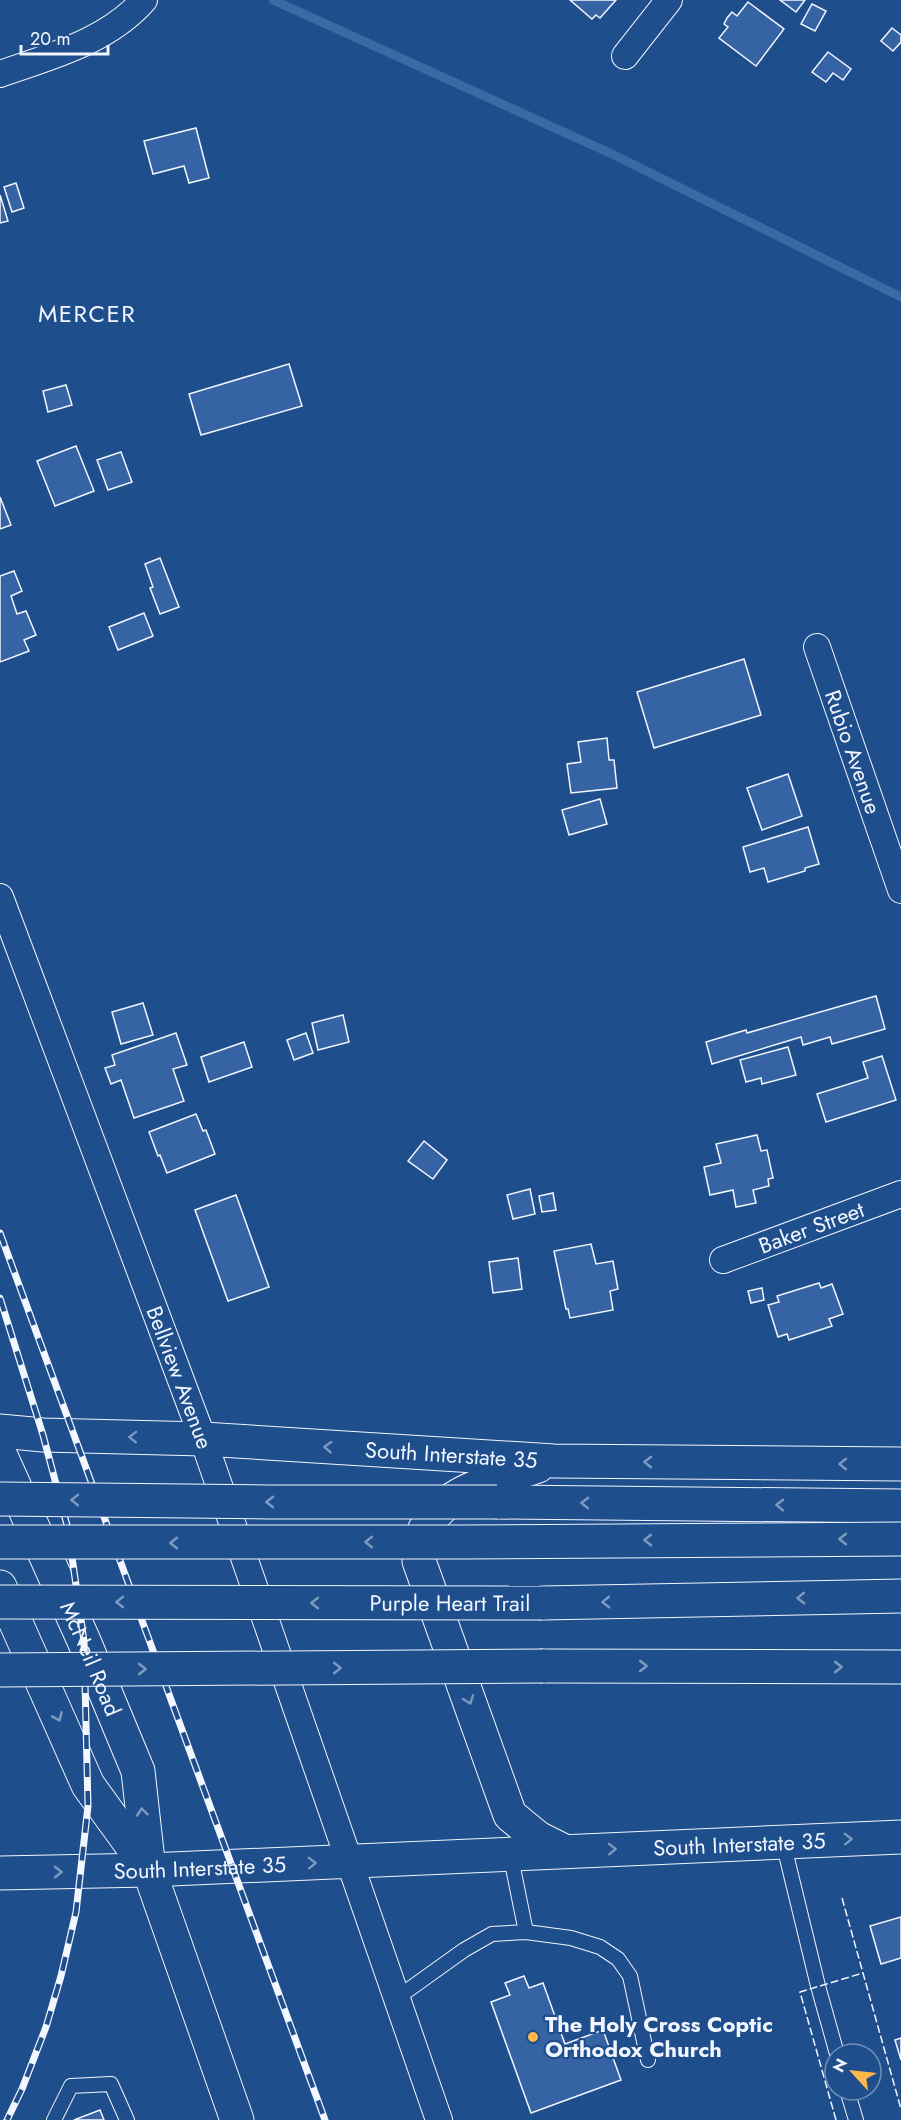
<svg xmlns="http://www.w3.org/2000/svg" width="901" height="2120" viewBox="0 0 901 2120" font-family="Jost,sans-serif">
<rect width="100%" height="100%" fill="#1f4e8c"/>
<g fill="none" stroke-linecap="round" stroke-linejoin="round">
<path stroke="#3b69a3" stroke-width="9" d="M273,0L612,154L901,297"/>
</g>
<g fill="#3563a3" stroke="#f2f6ff" stroke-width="1.5">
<path d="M570,0H616L600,18L596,15L592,19Z"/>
<path d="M780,0H805L796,12Z"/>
<path d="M748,2L784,29L756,66L719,38L728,27L724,24L727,18L732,12L737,16Z"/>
<path d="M812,4L826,11L815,31L801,24Z"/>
<path d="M892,28L901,35V42L893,51L881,41Z"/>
<path d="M828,52L851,69L843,80L833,73L826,82L812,72Z"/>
<path d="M196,128L209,178L189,183L184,166L153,174L144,141Z"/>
<path d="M16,183L24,208L12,212L4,187Z"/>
<path d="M0,195L8,221L0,223Z"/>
<path d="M289,364L302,406L201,435L189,394Z"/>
<path d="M66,385L72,405L48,412L43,391Z"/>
<path d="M76,446L94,491L55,506L37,461Z"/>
<path d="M121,452L132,482L108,490L97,460Z"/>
<path d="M0,497L11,525L0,529Z"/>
<path d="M160,558L179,607L160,614L150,588L153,587L145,564Z"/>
<path d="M14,571L22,591L11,596L17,614L26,611L36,635L24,640L29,651L0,662V576Z"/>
<path d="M144,613L153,636L118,650L109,627Z"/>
<path d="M744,659L761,715L654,748L637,692Z"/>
<path d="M607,738L609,760H614L617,788L571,793L567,764L581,762L578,742Z"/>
<path d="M788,774L802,816L762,830L747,788Z"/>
<path d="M600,799L607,824L569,835L562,810Z"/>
<path d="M808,827L819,864L805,868V871L768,882L764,868L750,872L743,847Z"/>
<path d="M876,996L885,1029L832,1044L830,1037L803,1045L801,1037L712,1064L706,1042L746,1030L747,1033Z"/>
<path d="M143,1003L153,1035L121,1044L112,1012Z"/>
<path d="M343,1015L349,1042L318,1050L312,1023Z"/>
<path d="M176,1033L187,1065L173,1069L184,1101L134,1118L121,1080L111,1084L105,1068L115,1065L112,1055Z"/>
<path d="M306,1033L313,1053L294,1060L287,1040Z"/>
<path d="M244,1042L252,1067L209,1082L201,1057Z"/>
<path d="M788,1047L796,1075L762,1084L761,1078L746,1082L740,1060Z"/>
<path d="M882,1056L896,1100L826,1122L817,1094L868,1078L863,1062Z"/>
<path d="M196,1114L203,1131L206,1130L215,1154L167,1173L160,1155L158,1156L149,1132Z"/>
<path d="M757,1135L761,1151L767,1150L773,1178L768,1179L769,1186L753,1190L756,1203L736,1207L733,1190L710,1195L704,1167L721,1163L716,1144Z"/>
<path d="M424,1141L447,1160L433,1179L408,1161Z"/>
<path d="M530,1189L535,1214L513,1219L507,1195Z"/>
<path d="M553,1193L556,1210L542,1212L539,1196Z"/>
<path d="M236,1195L269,1287L228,1301L195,1210Z"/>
<path d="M591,1244L596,1264L613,1261L618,1289L610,1291L613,1310L570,1318L568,1309H566L554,1251Z"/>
<path d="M518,1258L522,1289L493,1293L489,1262Z"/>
<path d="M819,1283L821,1288L832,1284L843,1314L829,1319L832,1326L789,1340L787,1334L778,1337L768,1305L779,1302L777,1296Z"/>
<path d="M762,1288L764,1300L751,1303L748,1291Z"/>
<path d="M901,1917V1958L881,1964L870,1926Z"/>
<path d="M524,1976L529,1988L543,1983L565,2044L603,2030L621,2080L531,2113L491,2002L510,1995L505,1983Z"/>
<path d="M901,2038V2060L895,2040Z"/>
<path d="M100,2110L104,2120H74Z"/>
</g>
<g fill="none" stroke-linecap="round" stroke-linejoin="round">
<defs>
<g id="lane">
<path d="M783,1842L818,1986L837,2054"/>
<path d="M510,1853L526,1932"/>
<path d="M397,1998L464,1950L492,1934L526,1932L571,1938L600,1947L618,1959L630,1976L648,2060"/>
<path d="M847,2090L856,2120"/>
<path d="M54,2120L71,2086L111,2084L127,2120"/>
</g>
<g id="street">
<path d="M625,56L669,0"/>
<path d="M0,74C51,56 107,42 144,0"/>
<path id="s1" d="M817,647L901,890"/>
<path id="s2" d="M0,897L203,1439L439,2120"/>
<path id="s3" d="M723,1260L901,1194"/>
</g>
<g id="secondary">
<path id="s4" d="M0,1431L43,1435L203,1439L554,1461L901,1464"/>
<path id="s5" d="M0,1454L84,1641L138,1771L149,1870L237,2120"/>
<path d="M538,1466C498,1480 442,1489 423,1533C420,1541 420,1552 419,1561L510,1815L538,1838L564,1851"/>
<path d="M0,1587L88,1785L148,1868"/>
<path id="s6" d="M0,1873L149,1870L901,1837"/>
</g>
<g id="highway">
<path d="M497,1502L901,1506"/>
<path d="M542,1603L901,1596"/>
<path d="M543,1666L901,1667"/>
</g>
</defs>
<use href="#lane" stroke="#f2f6ff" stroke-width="16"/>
<use href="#street" stroke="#f2f6ff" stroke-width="28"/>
<use href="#secondary" stroke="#f2f6ff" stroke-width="35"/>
<use href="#highway" stroke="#f2f6ff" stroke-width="35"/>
<use href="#lane" stroke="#1f4e8c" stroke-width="14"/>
<use href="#street" stroke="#1f4e8c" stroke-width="26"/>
<use href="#secondary" stroke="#1f4e8c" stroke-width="33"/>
<use href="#highway" stroke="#1f4e8c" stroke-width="33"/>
<defs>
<g id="rail">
<path d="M0,1233L325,2120"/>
<path d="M0,1298L43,1435L68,1529L84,1641L88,1806L76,1912L61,1976L46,2027L22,2089L7,2120"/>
</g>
</defs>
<use href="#rail" stroke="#f2f6ff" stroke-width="7"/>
<use href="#rail" stroke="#1f4e8c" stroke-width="4.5" stroke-dasharray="14" stroke-linecap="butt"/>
<defs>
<g id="highway-bridge">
<path d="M0,1499L269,1502H497"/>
<path d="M0,1542H461L901,1539"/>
<path id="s7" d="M0,1602L542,1603"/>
<path d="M0,1670L543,1666"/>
</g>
</defs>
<use href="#highway-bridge" stroke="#f2f6ff" stroke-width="35" stroke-linecap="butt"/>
<use href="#highway-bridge" stroke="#1f4e8c" stroke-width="33"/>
<g stroke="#f2f6ff" stroke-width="1.5" stroke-dasharray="8 3" stroke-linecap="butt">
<path d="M842,1898L901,2109"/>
<path d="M836,2120L800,1992L863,1973"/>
</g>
</g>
<defs><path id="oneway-chevron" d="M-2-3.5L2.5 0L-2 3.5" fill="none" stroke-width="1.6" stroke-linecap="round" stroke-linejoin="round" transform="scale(1.5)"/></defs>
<g stroke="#7e9ac0">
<use href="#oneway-chevron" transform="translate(133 1437) rotate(-178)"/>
<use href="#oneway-chevron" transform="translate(328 1447) rotate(-176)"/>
<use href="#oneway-chevron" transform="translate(648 1462) rotate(-179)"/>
<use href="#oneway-chevron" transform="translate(843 1464) rotate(-179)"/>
<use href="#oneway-chevron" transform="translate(75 1500) rotate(-179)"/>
<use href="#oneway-chevron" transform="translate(270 1502) rotate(-180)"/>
<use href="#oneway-chevron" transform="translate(585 1503) rotate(-179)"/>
<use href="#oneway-chevron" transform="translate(780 1505) rotate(-179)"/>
<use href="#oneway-chevron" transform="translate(843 1539) rotate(180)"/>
<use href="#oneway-chevron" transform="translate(648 1540) rotate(179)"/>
<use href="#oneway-chevron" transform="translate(369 1542) rotate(180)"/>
<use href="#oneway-chevron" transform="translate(174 1543) rotate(180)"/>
<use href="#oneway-chevron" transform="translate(801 1598) rotate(179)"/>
<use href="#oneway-chevron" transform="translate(120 1602) rotate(-180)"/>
<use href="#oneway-chevron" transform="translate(606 1602) rotate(179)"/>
<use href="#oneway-chevron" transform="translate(315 1603) rotate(-180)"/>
<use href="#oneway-chevron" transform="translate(643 1666)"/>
<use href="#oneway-chevron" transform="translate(838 1667)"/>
<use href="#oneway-chevron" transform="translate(337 1668)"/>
<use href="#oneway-chevron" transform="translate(142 1669)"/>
<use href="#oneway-chevron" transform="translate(469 1700) rotate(70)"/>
<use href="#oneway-chevron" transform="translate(58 1717) rotate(66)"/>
<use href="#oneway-chevron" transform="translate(142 1812) rotate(-96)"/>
<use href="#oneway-chevron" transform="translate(848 1839) rotate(-2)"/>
<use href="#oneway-chevron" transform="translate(612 1849) rotate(-2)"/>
<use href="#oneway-chevron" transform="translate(312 1863) rotate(-2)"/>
<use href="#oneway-chevron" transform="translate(58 1872) rotate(-1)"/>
</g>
<circle fill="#ffb74d" stroke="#1f4e8c" stroke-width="2" cx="533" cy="2037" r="6"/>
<g text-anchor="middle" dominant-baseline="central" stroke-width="4.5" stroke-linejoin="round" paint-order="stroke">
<g font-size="22" fill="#f2f6ff" stroke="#1f4e8c">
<text stroke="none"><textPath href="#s1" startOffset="111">Rubio Avenue</textPath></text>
<text stroke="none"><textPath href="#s3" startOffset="94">Baker Street</textPath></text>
<text stroke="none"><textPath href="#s2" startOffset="513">Bellview Avenue</textPath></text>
<text stroke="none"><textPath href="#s4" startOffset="452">South Interstate 35</textPath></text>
<text stroke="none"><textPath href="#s7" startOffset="450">Purple Heart Trail</textPath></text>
<text stroke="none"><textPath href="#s5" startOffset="224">McNeil Road</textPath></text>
<text stroke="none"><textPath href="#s6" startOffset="740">South Interstate 35</textPath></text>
<text stroke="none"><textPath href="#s6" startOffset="200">South Interstate 35</textPath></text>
</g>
<g font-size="22" font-weight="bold" fill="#f2f6ff" stroke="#1f4e8c" text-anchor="start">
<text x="545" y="2024">The Holy Cross Coptic<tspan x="545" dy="25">Orthodox Church</tspan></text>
</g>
<g font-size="24" letter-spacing="1.5" fill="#f2f6ff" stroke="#1f4e8c">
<text x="87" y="313">MERCER</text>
</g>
</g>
<g transform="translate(853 2072) rotate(297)"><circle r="28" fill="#1f4e8c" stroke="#7391ba" stroke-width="1.5"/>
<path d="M0-4.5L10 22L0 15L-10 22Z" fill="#ffb74d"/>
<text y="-9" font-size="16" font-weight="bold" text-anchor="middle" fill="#f2f6ff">N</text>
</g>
<path d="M21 45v9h87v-9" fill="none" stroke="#f2f6ff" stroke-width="3"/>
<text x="30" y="45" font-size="18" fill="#f2f6ff" stroke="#1f4e8c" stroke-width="4.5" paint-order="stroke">20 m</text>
</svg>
